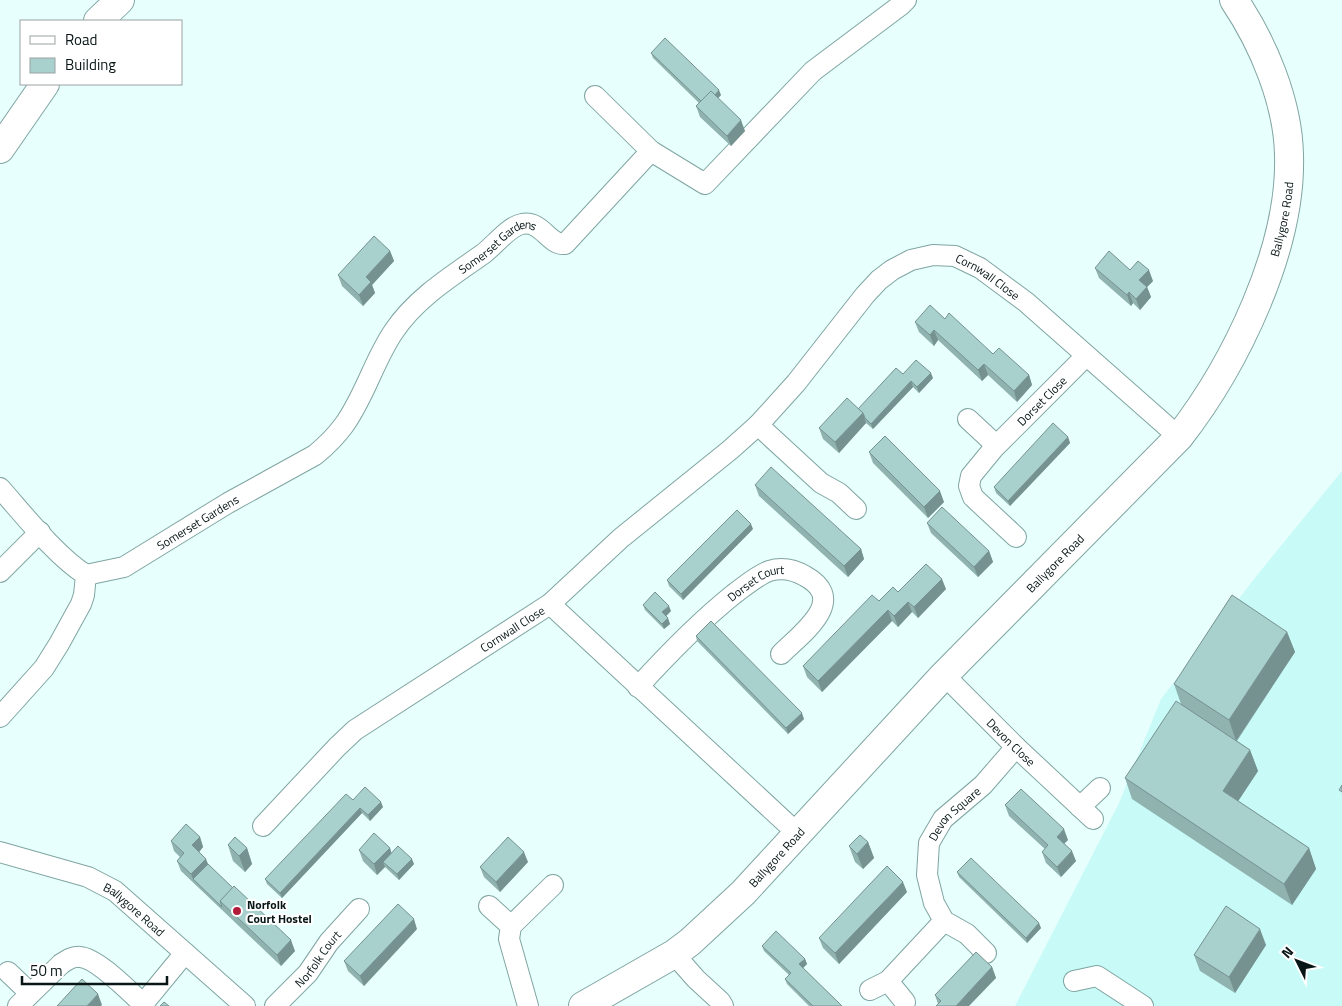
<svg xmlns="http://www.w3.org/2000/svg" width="1342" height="1006" viewBox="0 0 1342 1006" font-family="'Titillium Web',sans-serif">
<rect width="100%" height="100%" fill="#e7fffd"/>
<path fill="#c8fbf7" d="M1342,471V1006H1015L1119,803L1161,699L1258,574Z"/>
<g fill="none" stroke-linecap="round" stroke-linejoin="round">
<defs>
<g id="street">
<path d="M595,96L651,151"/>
<path d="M968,419L996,445"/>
<path d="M758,425L821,483L839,493L856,509"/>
<path d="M0,488C24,515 56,556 86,575L84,595L81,604L59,644L44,668L0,717"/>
<path id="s1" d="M1016,537L973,497L969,486L971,476L994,448L1086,356"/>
<path d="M0,572L40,532"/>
<path id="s2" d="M86,575L124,567L228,503L315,455C326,446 336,436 344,425C365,396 374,360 394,331C416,298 452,276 483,254C494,246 509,226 522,224C542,220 549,246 565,244L651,151L705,184L813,71L901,5L906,0"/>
<path d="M550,604L798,834"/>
<path id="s3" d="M944,675L1016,747L1093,819"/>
<path id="s4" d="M638,687C668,654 699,622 734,594C745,586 756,576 769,571C782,567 793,569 805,576C849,600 802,633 781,654"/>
<path d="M1080,807L1100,788"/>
<path id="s5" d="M263,826L337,747L355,730L550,604L621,538L730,450L758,425L796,383L865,295L879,280L892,270L911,260L933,255L955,256L980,268L1026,302L1179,437"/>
<path id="s6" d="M0,852L88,877L115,891L245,1006"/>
<path d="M489,906L511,926"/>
<path id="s7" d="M986,953L967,934L944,921L934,903L927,875L929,843L943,819L983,785L1016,747"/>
<path d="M674,954L696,979L720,1001L723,1006"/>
<path d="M8,972L30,993"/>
<path d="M888,981L905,1002"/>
<path d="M1074,981L1097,976L1143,1006"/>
<path d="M870,990L888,981L944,921"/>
<path d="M18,1006L61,964C67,960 73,956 80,957C97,958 130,992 143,1004L185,953"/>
<path id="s8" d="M275,1006L308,973L329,942L359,909"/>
<path d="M528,1006L509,939L511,926L553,885"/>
</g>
<g id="secondary">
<path d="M98,21L120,0"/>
<path d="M0,149L45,84"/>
<path id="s9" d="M583,1006L674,954L690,942L743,893L944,675L1179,437C1235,365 1292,249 1289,155C1288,102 1263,43 1234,0"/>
</g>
</defs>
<use href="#street" stroke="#7fa5a2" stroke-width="22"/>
<use href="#secondary" stroke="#7fa5a2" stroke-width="30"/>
<use href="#street" stroke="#fff" stroke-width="20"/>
<use href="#secondary" stroke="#fff" stroke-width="28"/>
</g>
<g fill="#90b3b0">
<path d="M651,53L721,95L718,98L745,131L731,146L700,117L696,106L699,103L653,58Z"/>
<path d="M390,251L394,261L372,285L375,293L363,306L342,286L338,275Z"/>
<path d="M1095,268L1130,270L1153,281L1147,287L1151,297L1140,310L1133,303L1131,306L1099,278Z"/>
<path d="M945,319L993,354L1029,375L1032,385L1017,402L988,375L982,381L938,340L934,346L919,332L915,322Z"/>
<path d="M903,374L933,378L919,393L913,387L873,429L866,423L839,453L823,439L819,428L858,409Z"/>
<path d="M1068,437L1070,443L1010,506L996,493L994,487Z"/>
<path d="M869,452L944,502L928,518L873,463Z"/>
<path d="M755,485L861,549L864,559L848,577L759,496Z"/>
<path d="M927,523L989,551L993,562L978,577L931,533Z"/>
<path d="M753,529L683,600L669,586L667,580Z"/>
<path d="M946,589L918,618L912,612L898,627L892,621L822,692L807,677L803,666L879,601L898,592Z"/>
<path d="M643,605L671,611L666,616L670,624L664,629L645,610Z"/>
<path d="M1287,632L1295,652L1237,741L1250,750L1258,771L1238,801L1309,848L1316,869L1292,905L1132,799L1125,778L1181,704L1174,684Z"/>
<path d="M696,636L804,719L788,734L697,641Z"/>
<path d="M353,800L383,807L370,821L362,813L282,898L267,884L265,879Z"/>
<path d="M1005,805L1068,840L1064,843L1076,861L1061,877L1046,863L1042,852L1045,849L1009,816Z"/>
<path d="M200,837L203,847L199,852L208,864L295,951L281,966L181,871L177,861L180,857L174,851L171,841Z"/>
<path d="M868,842L874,858L863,869L855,862L849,846Z"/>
<path d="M228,845L247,848L252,864L245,872L233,861Z"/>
<path d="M390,848L391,853L414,864L399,880L385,867L377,875L363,861L359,850Z"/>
<path d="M528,862L500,892L484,877L480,867Z"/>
<path d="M957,872L1041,928L1027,943L959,877Z"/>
<path d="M907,892L839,964L823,948L819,938Z"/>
<path d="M417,929L364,986L348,971L344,961Z"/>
<path d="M1266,945L1235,993L1200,971L1194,955Z"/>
<path d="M762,946L805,959L807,964L803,968L842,1006H809L787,984L785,979L789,975L764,951Z"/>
<path d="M992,967L996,978L938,1004L935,995Z"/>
</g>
<g fill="#769290">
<path d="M719,90L721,95L707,110L705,105Z"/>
<path d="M741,120L745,131L731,146L727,136Z"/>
<path d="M390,251L394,261L372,285L375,293L363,306L359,295L366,277Z"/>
<path d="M1149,270L1153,281L1147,287L1151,297L1140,310L1136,299L1139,280Z"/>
<path d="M1129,292L1133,303L1131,306L1127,295Z"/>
<path d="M934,330L938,340L934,346L930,335Z"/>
<path d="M984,364L988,375L982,381L978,370Z"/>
<path d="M931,373L933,378L919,393L917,387Z"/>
<path d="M1029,375L1032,385L1017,402L1014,391Z"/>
<path d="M911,381L913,387L873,429L871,424Z"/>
<path d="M863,413L866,423L839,453L835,442Z"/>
<path d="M1068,437L1070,443L1010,506L1008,501Z"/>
<path d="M940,491L944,502L928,518L924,507Z"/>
<path d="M751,524L753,529L683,600L681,594Z"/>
<path d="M861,549L864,559L848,577L844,566Z"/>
<path d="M989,551L993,562L978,577L974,567Z"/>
<path d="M942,579L946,589L918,618L914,607Z"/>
<path d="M908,602L912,612L898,627L894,616Z"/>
<path d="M669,606L671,611L664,618L662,612Z"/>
<path d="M888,610L892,621L822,692L818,681Z"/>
<path d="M668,618L670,624L664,629L662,624Z"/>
<path d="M1287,632L1295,652L1236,741L1229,720Z"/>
<path d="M802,713L804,719L788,734L786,728Z"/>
<path d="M1250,750L1258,771L1231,812L1223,791Z"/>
<path d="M381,802L383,807L370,821L368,815Z"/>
<path d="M360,808L362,813L282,898L280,893Z"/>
<path d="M1064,829L1068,840L1061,847L1057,837Z"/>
<path d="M200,837L203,847L196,856L192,845Z"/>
<path d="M868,842L874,858L863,869L857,854Z"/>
<path d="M247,848L252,864L245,872L239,856Z"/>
<path d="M390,848L393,858L383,862L385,867L377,875L374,864Z"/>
<path d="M1309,848L1316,869L1292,905L1284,884Z"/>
<path d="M1072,851L1076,861L1061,877L1057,867Z"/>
<path d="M524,852L528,862L500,892L496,882Z"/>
<path d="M206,859L210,869L193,879L191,874Z"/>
<path d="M412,859L414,864L399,880L397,874Z"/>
<path d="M903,882L907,892L839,964L835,953Z"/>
<path d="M414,919L417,929L364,986L360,976Z"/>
<path d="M1039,923L1041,928L1027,943L1026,938Z"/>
<path d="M1260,929L1266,945L1235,993L1229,977Z"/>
<path d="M291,940L295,951L281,966L277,955Z"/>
<path d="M805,959L807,964L801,970L799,964Z"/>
<path d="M992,967L996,978L969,1006H956Z"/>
<path d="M98,994L102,1005L101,1006H87Z"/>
</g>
<g fill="#a8d0cd" stroke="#769290">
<path d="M665,38L719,90L715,95L711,91L701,101L651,53Z"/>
<path d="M711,91L741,120L727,136L696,106Z"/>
<path d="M374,236L390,251L366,277L371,282L359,295L338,275Z"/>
<path d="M1109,251L1130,270L1138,261L1149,270L1139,280L1147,287L1136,299L1129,292L1127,295L1095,268Z"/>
<path d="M930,305L945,319L949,313L993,354L999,348L1029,375L1014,391L984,364L978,370L934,330L930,335L915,322Z"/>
<path d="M916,360L931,373L917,387L911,381L871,424L865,418L863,413L858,409L896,368L903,374Z"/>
<path d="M847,398L863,413L835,442L819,428Z"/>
<path d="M1053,423L1068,437L1008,501L994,487Z"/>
<path d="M885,436L940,491L924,507L869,452Z"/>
<path d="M771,467L861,549L844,566L755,485Z"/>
<path d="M942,507L989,551L974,567L927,523Z"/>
<path d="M737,510L751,524L681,594L667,580Z"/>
<path d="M926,564L942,579L914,607L908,602L894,616L888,610L818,681L803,666L872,595L879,601L893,587L898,592Z"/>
<path d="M655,592L669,606L662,612L668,618L662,624L643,605Z"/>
<path d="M1232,595L1287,632L1229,720L1174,684Z"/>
<path d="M711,621L802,713L786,728L696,636Z"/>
<path d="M1176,701L1250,750L1223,791L1309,848L1284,884L1125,778Z"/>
<path d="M1342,785V792L1339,790Z"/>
<path d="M365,787L381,802L368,815L360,808L280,893L265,879L346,794L353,800Z"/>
<path d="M1021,789L1064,829L1057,837L1072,851L1057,867L1042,852L1048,845L1005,805Z"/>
<path d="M186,824L200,837L192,845L206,859L191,874L177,861L184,853L171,841Z"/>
<path d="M374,833L390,848L374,864L359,850Z"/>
<path d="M860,835L868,842L857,854L849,846Z"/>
<path d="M235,837L247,848L239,856L228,845Z"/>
<path d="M508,837L524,852L496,882L480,867Z"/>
<path d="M398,846L412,859L397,874L383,862Z"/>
<path d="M971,858L1039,923L1026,938L957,872Z"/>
<path d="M208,864L233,888L220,901L222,907L193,879Z"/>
<path d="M887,866L903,882L835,953L819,938Z"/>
<path d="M234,886L291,940L277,955L220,901Z"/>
<path d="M398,904L414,919L360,976L344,961Z"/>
<path d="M1226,906L1260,929L1229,977L1194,955Z"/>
<path d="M776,931L805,959L799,964L842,1006H813L785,979L791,973L762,946Z"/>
<path d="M976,952L992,967L956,1006H936L941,1001L935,995Z"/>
<path d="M82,979L98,994L87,1006H57Z"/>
<path d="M164,1002L169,1006H160Z"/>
</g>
<circle fill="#b01c39" stroke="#fff" stroke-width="2" cx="237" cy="911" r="5"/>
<g text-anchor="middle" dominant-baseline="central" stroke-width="4" stroke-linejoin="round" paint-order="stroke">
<g font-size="12" fill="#081616" stroke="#fff">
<text stroke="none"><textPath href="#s9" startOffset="1071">Ballygore Road</textPath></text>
<text stroke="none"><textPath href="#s2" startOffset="545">Somerset Gardens</textPath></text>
<text stroke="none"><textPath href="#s5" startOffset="950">Cornwall Close</textPath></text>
<text stroke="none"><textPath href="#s1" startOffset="184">Dorset Close</textPath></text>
<text stroke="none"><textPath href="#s2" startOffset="125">Somerset Gardens</textPath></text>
<text stroke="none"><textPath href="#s9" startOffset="651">Ballygore Road</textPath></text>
<text stroke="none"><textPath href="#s4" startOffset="159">Dorset Court</textPath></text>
<text stroke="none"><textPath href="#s5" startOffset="320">Cornwall Close</textPath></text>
<text stroke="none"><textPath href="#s3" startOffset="95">Devon Close</textPath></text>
<text stroke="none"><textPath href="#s7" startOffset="174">Devon Square</textPath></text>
<text stroke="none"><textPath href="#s9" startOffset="246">Ballygore Road</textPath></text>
<text stroke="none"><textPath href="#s6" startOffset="148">Ballygore Road</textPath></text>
<text stroke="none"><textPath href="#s8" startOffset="64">Norfolk Court</textPath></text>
</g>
<g font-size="12" font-weight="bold" fill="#081616" stroke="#fff" text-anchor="start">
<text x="247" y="904">Norfolk<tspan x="247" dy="14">Court Hostel</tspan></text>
</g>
</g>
<rect x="20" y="20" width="162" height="65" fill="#ffffff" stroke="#9ca2a2"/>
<rect x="30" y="36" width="25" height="8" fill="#ffffff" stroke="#9ca2a2"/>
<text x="65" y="45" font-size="15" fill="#081616">Road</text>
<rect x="30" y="58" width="25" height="15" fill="#a8d0cd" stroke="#9ca2a2"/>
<text x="65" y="70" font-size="15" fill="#081616">Building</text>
<g transform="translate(1297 961) rotate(312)" stroke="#ffffff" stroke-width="4" paint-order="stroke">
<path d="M0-4L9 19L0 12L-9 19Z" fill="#081616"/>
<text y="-8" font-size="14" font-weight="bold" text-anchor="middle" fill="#081616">N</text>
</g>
<path d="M22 976v8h145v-8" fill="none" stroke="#081616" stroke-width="2.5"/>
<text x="30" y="976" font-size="15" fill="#081616" stroke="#ffffff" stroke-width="4" paint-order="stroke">50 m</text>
</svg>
